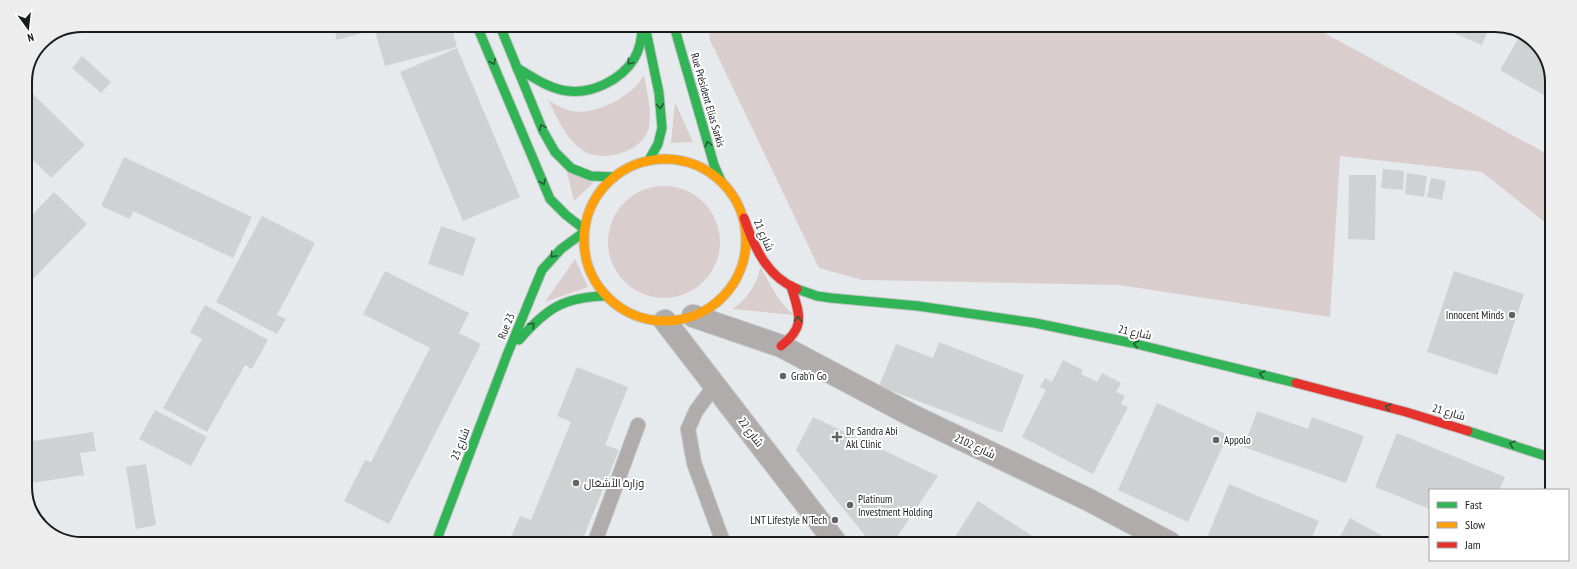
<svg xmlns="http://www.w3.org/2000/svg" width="1577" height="569" viewBox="0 0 1577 569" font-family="'PT Sans Narrow',Cairo,sans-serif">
<rect width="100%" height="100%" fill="#e7eaec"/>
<g fill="#dacdcd">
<path d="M708,26L1315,28L1551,156V227L1482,172L1340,156L1330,317L1119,285L862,280L819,268L710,40Z"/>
<path d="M644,75C647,92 652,110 649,127C644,152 602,164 582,150C565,138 558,119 548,100C555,104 563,109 571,111C593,115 621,101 636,86C639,83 641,79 644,75Z"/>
<path d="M675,102L693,142L671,143Z"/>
<path d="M566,168L593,183L574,201Z"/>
<circle cx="664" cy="242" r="56"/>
<path d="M575,259L588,287L545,302Z"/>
<path d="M760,267C771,284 778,303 794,315L732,309C746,301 758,283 760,267Z"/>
</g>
<g fill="#cfd2d3">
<path d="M333,26H387L337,40Z"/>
<path d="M395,26H451L457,47L385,66L375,31Z"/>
<path d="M1456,28H1489L1482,45L1454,33Z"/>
<path d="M1521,34L1540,47L1552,79V100L1500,70Z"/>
<path d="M457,48L520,197L463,221L400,72Z"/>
<path d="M82,56L111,82L101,93L72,68Z"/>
<path d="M32,93L85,145L51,178L25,152V100Z"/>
<path d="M124,157L252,217L233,258L133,211L130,219L101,206Z"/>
<path d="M1383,169L1404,171L1403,190L1381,188Z"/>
<path d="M1407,173L1427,176L1424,197L1405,194Z"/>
<path d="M1349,175H1376L1375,240L1348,239Z"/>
<path d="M1431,178L1446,181L1442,200L1427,197Z"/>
<path d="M54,192L87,224L25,287V222Z"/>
<path d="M262,216L315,243L277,315L286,319L277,334L216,302Z"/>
<path d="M441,226L476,238L463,276L428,264Z"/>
<path d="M385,271L469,313L459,333L481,344L389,524L344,501L365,460L371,462L430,348L363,314Z"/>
<path d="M1454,271L1524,294L1497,375L1427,352Z"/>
<path d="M205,305L268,340L252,369L245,365L207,432L163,408L202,339L190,332Z"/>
<path d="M939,342L1024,375L1002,433L879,386L896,344L933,358Z"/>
<path d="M1063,360L1083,370L1081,374L1097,382L1102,373L1121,383L1116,392L1125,396L1121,404L1128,407L1093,474L1022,437L1046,390L1040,387L1045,378L1052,382Z"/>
<path d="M577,367L628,387L605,445L619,450L583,538L575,535L573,542H509L520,516L531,520L571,422L557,416Z"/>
<path d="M1157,403L1228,435L1188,522L1118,490Z"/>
<path d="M155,410L207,437L191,466L139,439Z"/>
<path d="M1257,411L1308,429L1312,417L1364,436L1346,483L1244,447Z"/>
<path d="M813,417L938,476L893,543H871L796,450Z"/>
<path d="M93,432L96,451L80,453L84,475L25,484V442Z"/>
<path d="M1397,433L1505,477L1499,490H1430V509L1375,487Z"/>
<path d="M146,464L156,525L136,529L126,467Z"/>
<path d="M1229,484L1319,521L1309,544L1215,543L1206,540Z"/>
<path d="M978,501L1034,537L1030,543H951Z"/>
<path d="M1350,518L1397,544H1336Z"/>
</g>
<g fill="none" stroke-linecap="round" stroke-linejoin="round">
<defs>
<g id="lane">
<path d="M715,385L696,411L688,429L694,463L723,542"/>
<path d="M595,542L638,425"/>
</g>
<g id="street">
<path d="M693,316L781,346L913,416L1087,499L1170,543"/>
<path d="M665,321L836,543"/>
</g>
<g id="fast">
<path d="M477,26L550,199L566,215L584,229"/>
<path d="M500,26L543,131L555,152L571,168L591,176L614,177"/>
<path d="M645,26L659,93L662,128L658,144L649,160"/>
<path d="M674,26L714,165L721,181"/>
<path d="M517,68C533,77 549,89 568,91C592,94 621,80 634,59C640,49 642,37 642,26"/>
<path d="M797,289L817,296L831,298L918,306L1035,323L1132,343L1296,383"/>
<path d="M519,340C546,309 563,297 605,296"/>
<path d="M1468,431L1549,457"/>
<path d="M436,542L507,355L542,270L561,249L584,232"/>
</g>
<circle id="slow" cx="665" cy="240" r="81"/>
<g id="jam">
<path d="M744,218C754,247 767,277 797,289"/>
<path d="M781,346C807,326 799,314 791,286"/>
<path d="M1296,383L1406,412L1468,431"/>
</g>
</defs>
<use href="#lane" stroke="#c3c5c6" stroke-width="16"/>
<use href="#street" stroke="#c3c5c6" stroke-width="24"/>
<use href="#fast" stroke="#c3c5c6" stroke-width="11"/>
<use href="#slow" stroke="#c3c5c6" stroke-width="11"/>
<use href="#jam" stroke="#c3c5c6" stroke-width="11"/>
<use href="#lane" stroke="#b0acac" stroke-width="14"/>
<use href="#street" stroke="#b0acac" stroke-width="22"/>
<use href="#fast" stroke="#30b455" stroke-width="9"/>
<use href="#slow" stroke="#ff9f0a" stroke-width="9"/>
<use href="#jam" stroke="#e5322d" stroke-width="9"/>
</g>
<defs><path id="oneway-chevron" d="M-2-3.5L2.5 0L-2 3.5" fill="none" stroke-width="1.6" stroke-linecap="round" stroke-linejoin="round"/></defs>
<g stroke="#236036">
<use href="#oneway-chevron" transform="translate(493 62) rotate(67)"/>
<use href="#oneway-chevron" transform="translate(630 62) rotate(128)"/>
<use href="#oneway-chevron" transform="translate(660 106) rotate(86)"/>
<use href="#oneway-chevron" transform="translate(542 127) rotate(-114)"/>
<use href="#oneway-chevron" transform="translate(708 144) rotate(-105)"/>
<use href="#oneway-chevron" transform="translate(543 182) rotate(67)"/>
<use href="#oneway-chevron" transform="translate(553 255) rotate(132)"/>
<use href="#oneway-chevron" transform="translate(798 319) rotate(-87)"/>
<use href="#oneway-chevron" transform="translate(532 325) rotate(-47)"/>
<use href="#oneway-chevron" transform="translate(1136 344) rotate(-168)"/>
<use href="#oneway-chevron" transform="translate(1262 374) rotate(-166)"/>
<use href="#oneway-chevron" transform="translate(1388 407) rotate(-164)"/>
<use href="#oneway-chevron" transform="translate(1512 444) rotate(-161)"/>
</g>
<g fill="#616365" stroke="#fff" stroke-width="1.5">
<circle cx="1512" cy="315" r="4"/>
<circle cx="783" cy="376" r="4"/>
<path d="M835 431h4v4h4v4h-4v4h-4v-4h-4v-4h4z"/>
<circle cx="1216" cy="440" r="4"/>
<circle cx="576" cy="483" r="4"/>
<circle cx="850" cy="505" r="4"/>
<circle cx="835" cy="520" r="4"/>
</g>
<g text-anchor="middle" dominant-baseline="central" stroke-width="4" stroke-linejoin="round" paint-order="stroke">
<g font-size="11" fill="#191b1d" stroke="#fff">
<text transform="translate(708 100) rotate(74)">Rue Président Elias Sarkis</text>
<text transform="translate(764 235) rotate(66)">شارع 21</text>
<text transform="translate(506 326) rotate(-68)">Rue 23</text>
<text transform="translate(1135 332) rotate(12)">شارع 21</text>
<text transform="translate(1449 412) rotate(16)">شارع 21</text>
<text transform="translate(751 432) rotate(53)">شارع 22</text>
<text transform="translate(460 444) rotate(-69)">شارع 23</text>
<text transform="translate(975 446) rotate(25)">شارع 2102</text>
</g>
<g font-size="11" fill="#191b1d" stroke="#fff" text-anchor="start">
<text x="1504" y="315" text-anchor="end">Innocent Minds</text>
<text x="791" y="376">Grab'n Go</text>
<text x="846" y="431">Dr Sandra Abi<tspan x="846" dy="13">Akl Clinic</tspan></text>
<text x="1224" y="440">Appolo</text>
<text x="584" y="483">وزارة الأشغال</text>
<text x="858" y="499">Platinum<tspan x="858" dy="13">Investment Holding</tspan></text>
<text x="827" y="520" text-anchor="end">LNT Lifestyle N'Tech</text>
</g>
</g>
<path d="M0 0H1577V569H0ZM82 32H1495A50 50 0 0 1 1545 82V487A50 50 0 0 1 1495 537H82A50 50 0 0 1 32 487V82A50 50 0 0 1 82 32Z" fill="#ededed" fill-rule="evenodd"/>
<path fill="none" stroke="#191b1d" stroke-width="2" d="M82 32H1495A50 50 0 0 1 1545 82V487A50 50 0 0 1 1495 537H82A50 50 0 0 1 32 487V82A50 50 0 0 1 82 32Z"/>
<rect x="1429" y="489" width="140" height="72" fill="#ffffff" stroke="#a3a4a5"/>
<rect x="1437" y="502" width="20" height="6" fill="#30b455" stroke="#a3a4a5"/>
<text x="1465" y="509" font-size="12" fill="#191b1d">Fast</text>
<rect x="1437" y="522" width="20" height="6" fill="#ff9f0a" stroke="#a3a4a5"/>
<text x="1465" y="529" font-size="12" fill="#191b1d">Slow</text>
<rect x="1437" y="542" width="20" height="6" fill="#e5322d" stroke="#a3a4a5"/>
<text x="1465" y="549" font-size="12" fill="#191b1d">Jam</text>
<g transform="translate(28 28) rotate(165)" stroke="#ffffff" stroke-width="3" paint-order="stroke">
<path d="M0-3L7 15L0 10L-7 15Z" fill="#191b1d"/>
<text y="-6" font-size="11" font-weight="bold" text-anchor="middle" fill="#191b1d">N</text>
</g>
</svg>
